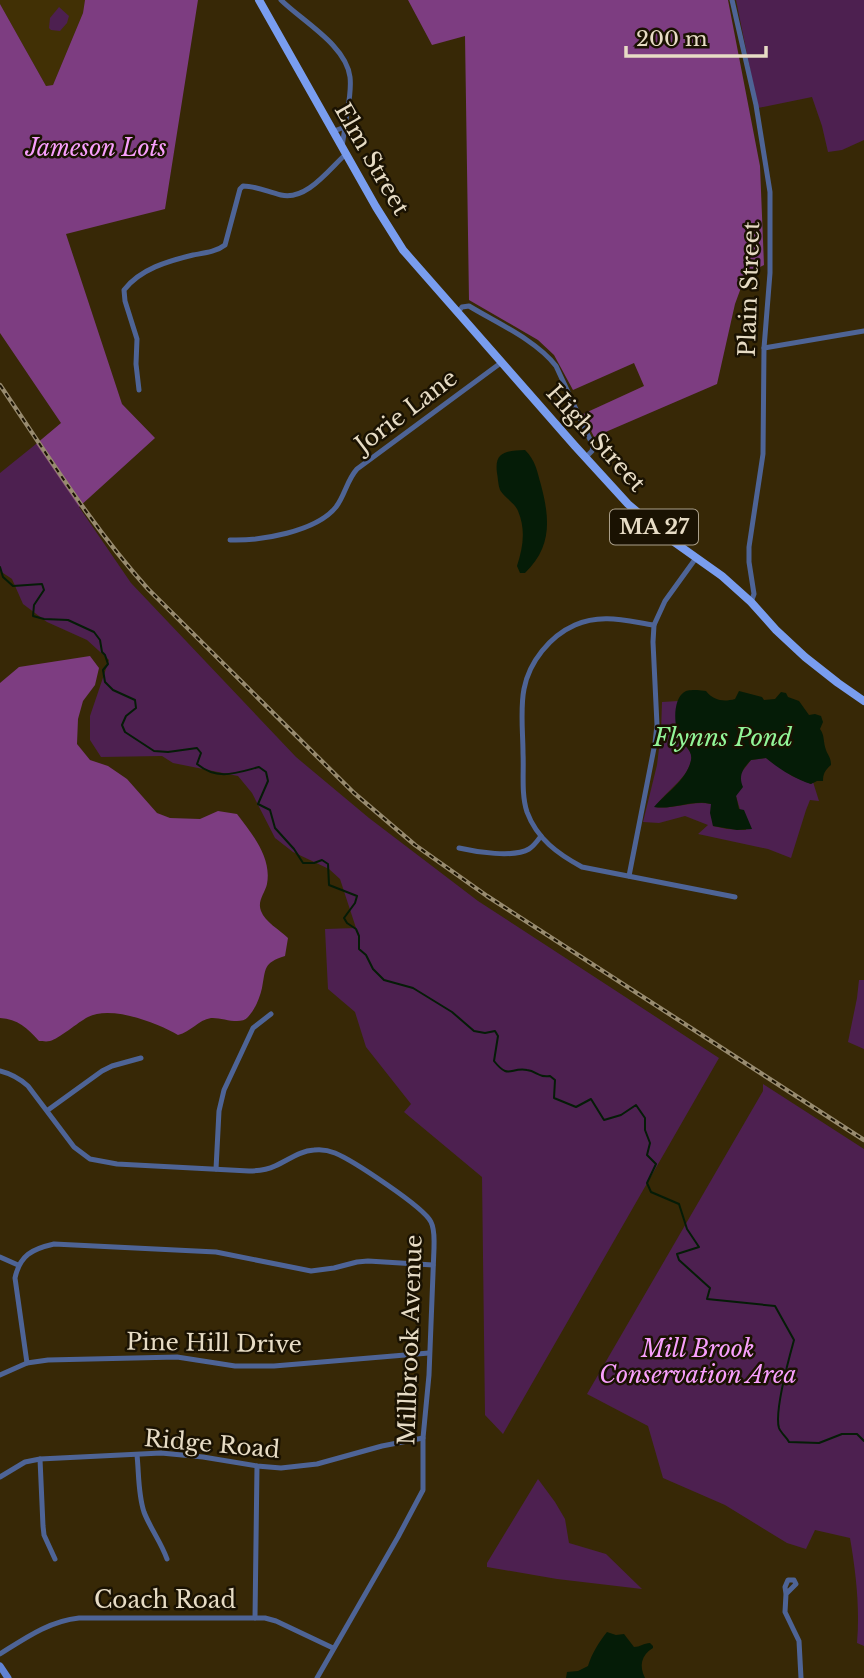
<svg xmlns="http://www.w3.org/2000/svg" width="864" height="1678" viewBox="0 0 864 1678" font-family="'Libre Baskerville',serif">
<rect width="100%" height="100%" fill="#372806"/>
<path fill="#413005" d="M0,0H85L83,13L53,85L46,86L0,4Z"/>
<g fill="#4d2050">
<path d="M736,0H864V140L842,150L828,152L822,126L812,97L758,108Z"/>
<path d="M59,7L69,16L67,23L60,31L51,30L49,28L50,18Z"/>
<path d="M36,444L131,583L296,757L369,818L478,901L719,1058L503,1434L485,1415L482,1177L404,1112L411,1104L366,1047L355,1012L328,989L325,929L356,928L340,879L329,869L293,852L275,838L252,793L238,776L173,763L162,756L101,757L90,740V716L109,660L87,640L47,622L23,604L12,579L0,571V473Z"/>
<path d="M678,701C677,711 677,725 679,734C683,752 701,748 685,774C676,786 663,795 655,807C675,810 692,800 711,804L713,826L727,829L746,830L736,796L741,782V773L751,760L766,758L792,776L811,784L813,782L819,801L810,800L806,810L791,858L768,849L698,834L708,825L685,816L659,823L643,822L657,765L661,732L662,702Z"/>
<path d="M859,980H864V1049L848,1042L857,998Z"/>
<path d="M763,1084L864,1149V1646L857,1643C860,1608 856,1573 850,1538L815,1530L806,1549L787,1543L725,1505L663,1478L648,1426L587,1394L763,1091Z"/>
<path d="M538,1479L555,1502L565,1519L569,1543L606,1554L642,1589L557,1579L487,1567V1563Z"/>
</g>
<g fill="#7d3d81">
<path d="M85,0H198L165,209L66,234L122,404L155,438L79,507L36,444L61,423L0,333V4L46,86L53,85L83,13Z"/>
<path d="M408,0H728L760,166L764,265L746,274L735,304L717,384L594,437L583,414L644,386L634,363L573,390L554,355L538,340L469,300L465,36L432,45Z"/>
<path d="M90,656L99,668L95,685L83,701L78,719L77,744L90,760L108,766L127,779L157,813L170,818L200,819L218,811L237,814C252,834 272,857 267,884C265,893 257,901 261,911C265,922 280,930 288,938L285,956C263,963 266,968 262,988C260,997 255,1010 248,1017C240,1026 222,1017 211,1018C198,1020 191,1032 178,1035C158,1023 111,1005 88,1017C78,1022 59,1039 50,1041C46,1042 42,1041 39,1041C27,1028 18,1019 0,1018V683L19,667Z"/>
</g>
<g fill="#051c07">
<path d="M525,450C536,461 537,471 541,485C550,519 552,547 525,573H520L517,566C523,547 526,530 518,511C515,503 505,498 500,490C498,485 498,478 497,473C494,451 507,451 525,450Z"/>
<path d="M697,690L706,691C714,701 724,702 735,699L739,691L762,697L764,700L775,699L781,692L786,693L788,697L799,701L809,715L815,714L821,716L823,722L820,729C825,736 823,742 826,750C828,756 831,757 831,765C825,770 823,774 823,781H817L811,784C795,779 779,769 766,758L751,760C743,768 738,776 743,787L736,796L739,809L744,810L752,829L737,830L713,826L710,813L711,804C692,799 674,810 654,807C666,793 687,780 691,760C693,750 683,745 679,737C674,725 672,698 686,691C688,690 694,690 697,690Z"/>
<path d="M607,1632L616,1635L624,1634L634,1647C640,1647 644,1643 650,1643L653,1646V1648C641,1655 639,1666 645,1678H566L567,1672L578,1671L588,1666C592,1653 599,1642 607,1632Z"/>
</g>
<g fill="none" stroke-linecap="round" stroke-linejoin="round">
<path stroke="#051c07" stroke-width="2" d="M0,567L3,577L13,586L42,584L44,590L34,605L33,616L44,619L68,620L94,632L100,640L102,652L105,655L108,664L103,670L105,682L113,690L135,700L136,708L126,716L122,725L125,732L154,751L168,752L197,748L201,753L197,764C218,781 236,773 259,767L266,772L268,781L258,804L270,810L275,828L294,849L303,863H314L322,860L328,864L329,885L357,896L355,903L344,918L347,923L356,929L359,936V949L366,955L373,969L384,980L413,988L452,1012L474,1031L485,1033L495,1031L498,1036L494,1061C509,1080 510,1067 527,1070C537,1071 538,1078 550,1076L555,1080L554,1098L576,1107L591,1099L604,1120L621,1115L636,1105L645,1118V1130L650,1143L647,1155L656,1164L647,1183L651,1192L679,1204L687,1229L699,1247L677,1254L679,1260L710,1288L707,1299L775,1306L794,1340C789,1358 774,1412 779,1428C781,1433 787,1438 789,1442L819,1443L842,1434H857L864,1441"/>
<g stroke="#4e6496" stroke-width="5">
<path d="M281,0C302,21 346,45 350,77C352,93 347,110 345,127L334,131"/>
<path d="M732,0L756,105L770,192V273L764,348L763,454L749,547V562L754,594L751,602"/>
<path d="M342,147L345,127"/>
<path d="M458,312L462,307L469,306C497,323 536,340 556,366L593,446L592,451L585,458"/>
<path d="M764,348L864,331"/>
<path d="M139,390L136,364L137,339L125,301L124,290C140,269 168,261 193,255C204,253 216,252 225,245L240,189L243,186C256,186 268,192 281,195C307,201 329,169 346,154"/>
<path d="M230,540C260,541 316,532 336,507C345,495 347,480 357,469L502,362"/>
<path d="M654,625C627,621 601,613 575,625C550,636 529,662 524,689C520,709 523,733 523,753C524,772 521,794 527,812C537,839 558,854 582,867L735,897"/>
<path d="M459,848C476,852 514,858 529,849C534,846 538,840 541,836"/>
<path d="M629,876L655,743L657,725L653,642L654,625L665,601L696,558"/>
<path d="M0,1071C12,1074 19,1078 28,1086L74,1147L90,1159L117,1164L249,1171C258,1171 267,1170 275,1166C289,1160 299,1151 314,1150C322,1149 328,1150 335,1153C352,1160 424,1207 431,1222C435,1230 434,1239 434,1248L429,1375L423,1438V1490L398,1537L317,1678"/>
<path d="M48,1110L102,1071L112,1066L141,1058"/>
<path d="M216,1169L219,1111L224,1090L253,1028L271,1014"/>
<path d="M0,1257L18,1265"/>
<path d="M27,1363L15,1278C20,1255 32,1249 54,1244L216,1252L311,1271L334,1268L357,1262L368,1261L433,1265"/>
<path d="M0,1375L27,1363L48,1360L177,1357L235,1366H274L429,1353"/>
<path d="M137,1455C139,1474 138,1494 144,1512C150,1528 161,1542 167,1559"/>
<path d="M40,1459L43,1526L44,1535L55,1559"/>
<path d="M0,1477L25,1462L40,1459L161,1453L203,1457L257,1466L281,1468L317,1464L382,1446L423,1438"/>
<path d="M786,1594L796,1584L794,1580H788L785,1587L786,1594L785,1612L799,1641L801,1678"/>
<path d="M255,1618L257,1466"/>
<path d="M0,1654C24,1639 49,1621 79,1618H265L276,1621L333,1648"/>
</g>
<path stroke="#6183d3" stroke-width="7" d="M0,1666L8,1678"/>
<path stroke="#799def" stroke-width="8" d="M259,0L376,207L403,250L575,446L628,504L667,537L722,576L751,602L776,630L805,657L838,683L864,701"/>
<defs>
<path id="rail" d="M0,385C47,454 92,527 148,589L354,793L415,845L487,896L864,1140"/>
</defs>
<use href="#rail" stroke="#988b6f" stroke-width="4.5"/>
<use href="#rail" stroke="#1a1202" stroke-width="2" stroke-dasharray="5" stroke-linecap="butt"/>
</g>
<g text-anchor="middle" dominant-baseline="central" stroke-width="5" stroke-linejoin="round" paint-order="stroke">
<rect fill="#1a1202" stroke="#aa9f8a" stroke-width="2" x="610" y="509.5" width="88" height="35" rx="5"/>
<g font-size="21" font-weight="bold" fill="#e7dcc5">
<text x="654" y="527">MA 27</text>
</g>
<g font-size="23" font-style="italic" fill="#f89ffc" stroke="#1a1202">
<text x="96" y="148">Jameson Lots</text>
<text x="698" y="1349">Mill Brook<tspan x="698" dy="26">Conservation Area</tspan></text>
</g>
<g font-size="23" fill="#e7dcc5" stroke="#1a1202">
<text transform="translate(372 159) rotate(60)">Elm Street</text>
<text transform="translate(749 289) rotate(-88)">Plain Street</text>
<text transform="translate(406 411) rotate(-37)">Jorie Lane</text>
<text transform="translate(596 438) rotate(48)">High Street</text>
<text transform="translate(410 1340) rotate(-88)">Millbrook Avenue</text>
<text transform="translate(214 1343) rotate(1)">Pine Hill Drive</text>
<text transform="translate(212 1444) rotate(5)">Ridge Road</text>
<text x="165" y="1600">Coach Road</text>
</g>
<g font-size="24" font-style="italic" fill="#92f598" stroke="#1a1202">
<text x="723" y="737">Flynns Pond</text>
</g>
</g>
<path d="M626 46v10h140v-10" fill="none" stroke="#e7dcc5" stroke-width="3.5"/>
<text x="636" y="46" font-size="21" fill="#e7dcc5" stroke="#1a1202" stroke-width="5" paint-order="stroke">200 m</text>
</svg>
